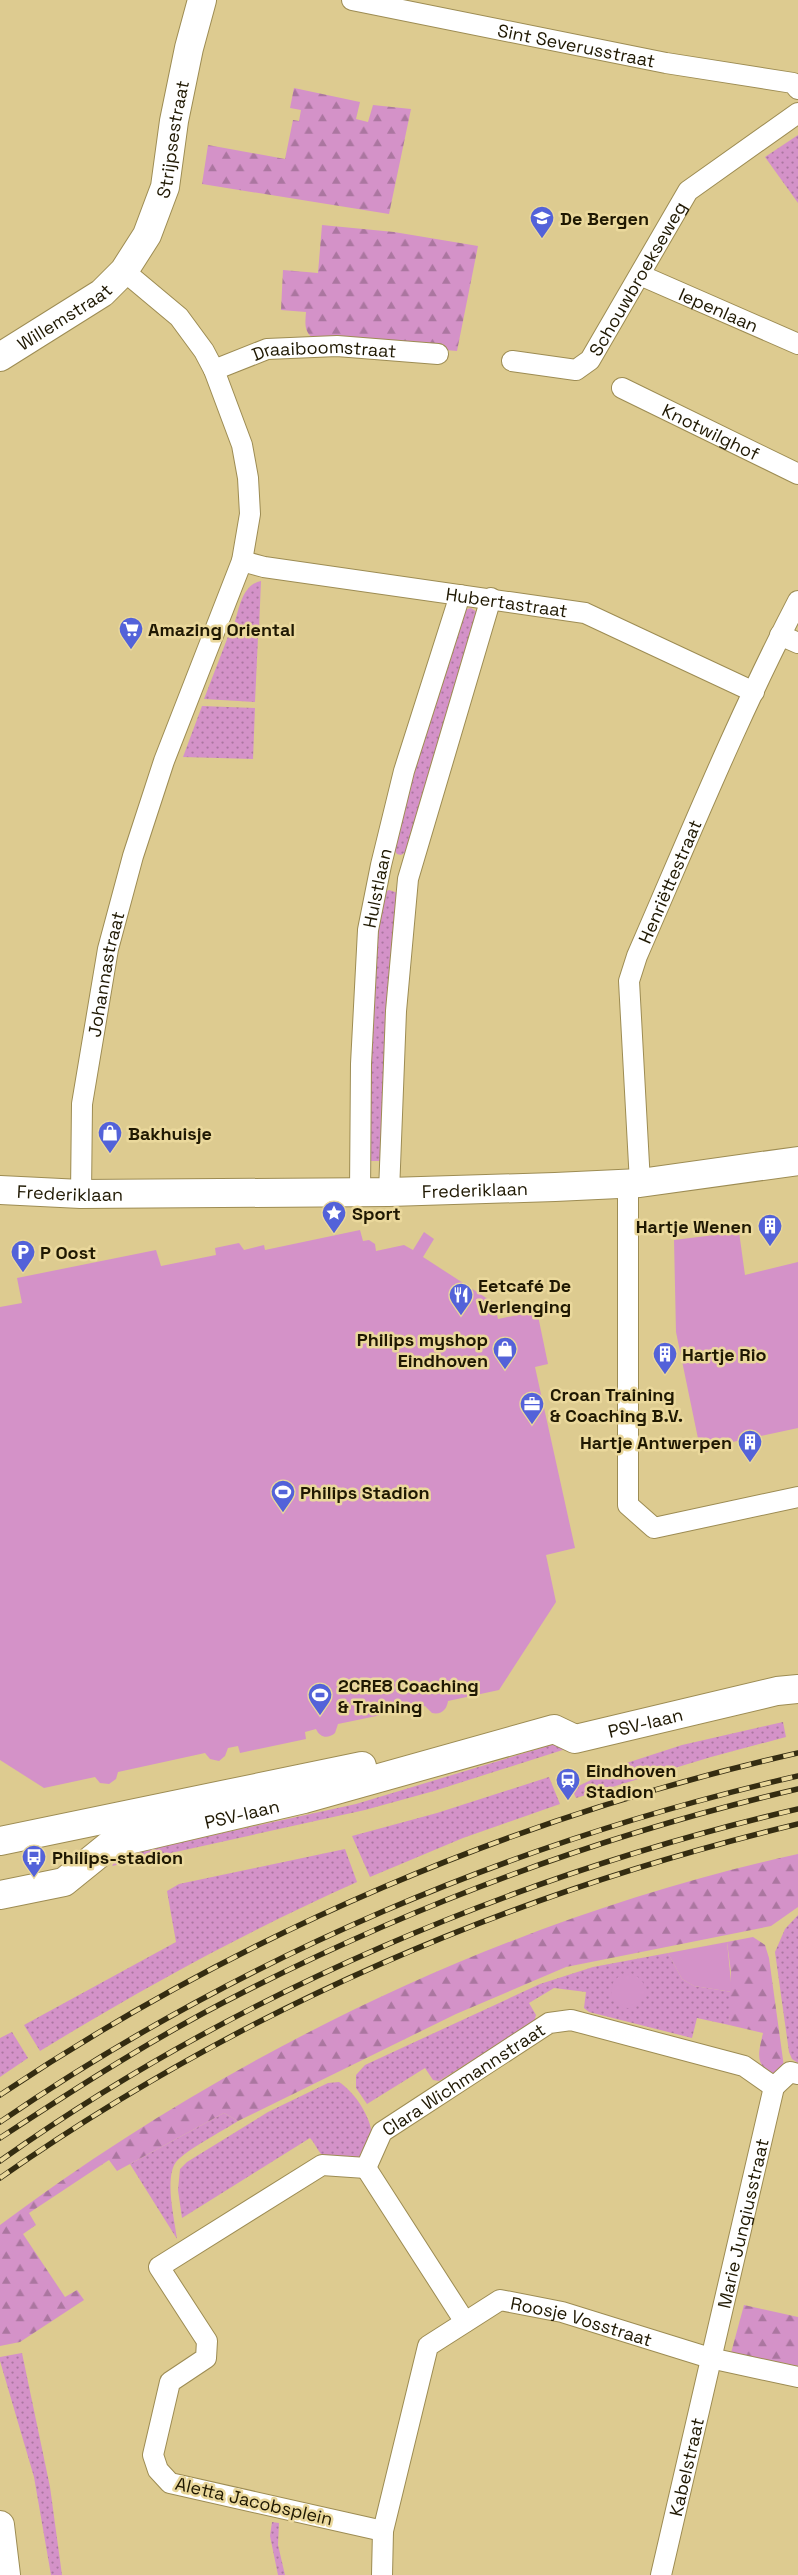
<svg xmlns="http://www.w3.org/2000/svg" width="798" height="2575" viewBox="0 0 798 2575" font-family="'Space Grotesk',sans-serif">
<defs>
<pattern id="grass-dots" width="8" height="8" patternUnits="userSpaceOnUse" patternTransform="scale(1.25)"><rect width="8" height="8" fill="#d492c8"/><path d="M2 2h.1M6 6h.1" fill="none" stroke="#ab76a0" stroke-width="1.8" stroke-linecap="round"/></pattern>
<pattern id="forest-firs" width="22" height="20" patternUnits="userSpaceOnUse" patternTransform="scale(1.25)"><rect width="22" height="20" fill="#d492c8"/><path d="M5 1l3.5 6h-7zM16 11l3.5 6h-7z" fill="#ab76a0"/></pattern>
</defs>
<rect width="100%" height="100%" fill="#ddcb90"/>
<g fill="url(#grass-dots)">
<path d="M798,135V203L765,157Z"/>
<path d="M261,581L259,629L233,628C239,611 241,585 261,581Z"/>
<path d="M471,608L477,612L410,849L401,855L397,854L392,847L408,782L464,610Z"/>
<path d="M229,634L258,637L255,702L204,699Z"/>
<path d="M202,706L255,708L253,759L183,757Z"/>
<path d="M389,890L398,893L383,1161H365L376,935L383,893Z"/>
<path d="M783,1722L786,1737L711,1757L576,1798L572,1789L591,1780L587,1772L602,1771L682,1745Z"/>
<path d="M568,1740L572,1747L434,1791L365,1810L112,1866L118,1856L356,1804Z"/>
<path d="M549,1777L560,1804L463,1838L370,1877L352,1836L437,1813Z"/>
<path d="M345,1849L357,1882C247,1931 143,1988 40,2051L24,2025L176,1942L167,1891L179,1884Z"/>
<path d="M798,1915V2063L792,2059L789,2052L775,1952L785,1929Z"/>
<path d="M668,1953L682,1979L694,1986L732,1992L729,2025L697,2018L692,2038L589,2012L584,2008L586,1992L554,1988L529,2003L536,2015L534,2022L439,2081L433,2080L425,2068L367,2104L356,2088V2075L365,2065L540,1984L593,1967Z"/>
<path d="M12,2032L28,2058L0,2077V2038Z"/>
<path d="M339,2082C357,2093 385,2135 365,2154C359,2161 347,2158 339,2158C333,2157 325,2158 321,2154C317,2149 314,2142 310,2138L182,2218L178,2190L180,2169L187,2162L268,2112L328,2083Z"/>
<path d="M224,2113L238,2121C223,2131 187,2149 176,2162C164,2178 175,2221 177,2239L130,2164Z"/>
<path d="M22,2353L50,2487L62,2575H51L34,2477L0,2361V2357Z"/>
<path d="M272,2522L279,2523L278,2545L285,2575H278L270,2536Z"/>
</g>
<g fill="url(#forest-firs)">
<path d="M294,88L360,102L356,119L368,122L373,105L411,109L389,214L202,184L208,145L285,159L293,120L299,121L301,110L290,108Z"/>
<path d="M322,225L394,232L478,246L457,351L314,339C304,332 305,324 306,312L281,310L283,270L318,273Z"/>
<path d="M798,1854V1907L771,1926L566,1967L456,2014L238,2121L224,2113L117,2171L109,2160L29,2213L36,2225L23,2234L65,2297L77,2290L84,2300L20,2342L0,2346V2225C234,2050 512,1917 798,1854Z"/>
<path d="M753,1937L765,1945L769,1958L784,2067L780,2079C755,2066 757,2058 763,2033L729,2025L731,1972L727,1942Z"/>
<path d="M744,2305L798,2317V2366L731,2353Z"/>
</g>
<g fill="#d492c8">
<path d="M360,1230L363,1241L369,1240L375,1244L376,1251L404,1245L413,1250L424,1232L434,1239L423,1257L494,1303L498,1319L537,1311L548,1364L535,1367L575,1548L546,1555L556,1602L499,1690L448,1701C447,1709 442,1715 432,1713L425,1706L338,1724L335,1733C328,1739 320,1738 316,1729L305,1732L306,1739L240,1753L238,1746L228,1748L225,1756L219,1761L210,1759L205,1753L118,1772L116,1779L109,1784L100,1783L95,1777L44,1788L0,1760V1307L22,1303L17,1278L156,1250L161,1266L216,1255L215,1248L239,1243L244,1250L264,1245L265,1250Z"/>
<path d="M739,1232L745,1275L798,1262V1428L709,1447V1451L701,1453L676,1332L674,1240Z"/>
<path d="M727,1942L732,1992L694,1986L682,1979L668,1953Z"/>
<circle cx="628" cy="1991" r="17"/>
</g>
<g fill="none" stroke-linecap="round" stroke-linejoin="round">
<defs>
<g id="street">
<path id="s1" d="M352,0L666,63L793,83L798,89"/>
<path id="s2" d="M640,275L798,344"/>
<path id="s3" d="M512,361L576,370L590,360L688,191L798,113"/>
<path id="s4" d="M214,370L267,349L337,346L438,354"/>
<path id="s5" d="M622,388L798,474"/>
<path id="s6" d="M242,561L264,567L585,613L754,692"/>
<path d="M780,635L798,643"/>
<path id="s7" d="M640,1183L629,981L637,956C689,837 738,716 798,601"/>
<path d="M628,1184V1505L654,1528L798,1497"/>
<path id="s8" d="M360,1192L361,1064L368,930L381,865L404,771L460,595"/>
<path d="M389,1192L396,1011L408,879L491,598"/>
<path id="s9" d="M81,1194L82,1104L108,949L133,856L164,761L242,561L250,514L248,478L242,445L214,370L204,351L179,317L124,271"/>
<path d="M366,2168L465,2322"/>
<path id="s10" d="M383,2531L170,2483L158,2470L153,2455L170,2382L206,2358L207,2341L159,2267L322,2165L366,2168L382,2132L549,2023L571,2020L744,2066L774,2087L790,2072L798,2074"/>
<path id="s11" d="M382,2575L383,2531L428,2346L500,2300L562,2312L710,2358L798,2377"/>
<path id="s12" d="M661,2575L774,2087"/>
</g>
<g id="secondary">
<path id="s13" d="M0,357L102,293L124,271L147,235L165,187L174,121L189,48L202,0"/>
<path id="s14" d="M0,1190L81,1194L389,1192L555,1187L640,1183L798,1161"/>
<path d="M0,1841L362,1766"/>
<path id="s15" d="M0,1895L64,1882L111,1844L304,1799L554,1729L575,1739L777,1691L798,1689"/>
<path d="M0,2525L6,2575"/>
</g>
</defs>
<use href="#street" stroke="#9d8c53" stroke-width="22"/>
<use href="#secondary" stroke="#9d8c53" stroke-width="30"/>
<use href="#street" stroke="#fff" stroke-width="20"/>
<use href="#secondary" stroke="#fff" stroke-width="28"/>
<defs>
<g id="rail">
<path d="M0,2095C242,1933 514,1817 798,1753"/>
<path d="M0,2122C241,1957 514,1841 798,1776"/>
<path d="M0,2138C78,2087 155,2037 238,1995C416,1904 603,1834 798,1789"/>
<path d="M0,2161C234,1994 519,1874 798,1809"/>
<path d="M0,2178C241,2009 512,1893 798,1824"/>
</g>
</defs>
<use href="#rail" stroke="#342c11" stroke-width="5.5"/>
<use href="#rail" stroke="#ead89c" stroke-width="4" stroke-dasharray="11" stroke-linecap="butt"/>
</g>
<defs>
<symbol id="school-pin" viewBox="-11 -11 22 30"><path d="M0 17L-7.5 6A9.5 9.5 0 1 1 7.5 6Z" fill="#5362d9" stroke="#ead89c"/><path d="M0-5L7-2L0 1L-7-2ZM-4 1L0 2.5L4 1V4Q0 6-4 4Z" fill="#fff"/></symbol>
<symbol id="supermarket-pin" viewBox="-11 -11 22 30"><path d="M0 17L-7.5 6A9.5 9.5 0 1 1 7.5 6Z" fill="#5362d9" stroke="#ead89c"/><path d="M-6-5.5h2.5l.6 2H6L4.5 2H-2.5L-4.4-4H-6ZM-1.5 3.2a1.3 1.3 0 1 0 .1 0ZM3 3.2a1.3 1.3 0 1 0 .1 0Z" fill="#fff"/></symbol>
<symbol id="shop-pin" viewBox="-11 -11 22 30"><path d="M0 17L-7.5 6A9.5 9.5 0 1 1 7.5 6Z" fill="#5362d9" stroke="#ead89c"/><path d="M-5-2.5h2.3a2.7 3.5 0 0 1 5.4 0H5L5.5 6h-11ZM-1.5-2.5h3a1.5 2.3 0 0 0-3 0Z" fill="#fff"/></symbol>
<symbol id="sight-pin" viewBox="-11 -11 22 30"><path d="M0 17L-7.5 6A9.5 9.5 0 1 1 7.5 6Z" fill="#5362d9" stroke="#ead89c"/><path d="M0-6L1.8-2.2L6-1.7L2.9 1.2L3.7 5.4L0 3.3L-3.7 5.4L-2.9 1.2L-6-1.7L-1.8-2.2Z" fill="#fff"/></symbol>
<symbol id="building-pin" viewBox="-11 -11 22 30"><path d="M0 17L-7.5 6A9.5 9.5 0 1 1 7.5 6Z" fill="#5362d9" stroke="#ead89c"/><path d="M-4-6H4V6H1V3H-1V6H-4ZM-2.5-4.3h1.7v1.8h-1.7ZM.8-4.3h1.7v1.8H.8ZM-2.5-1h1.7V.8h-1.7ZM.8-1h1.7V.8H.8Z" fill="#fff"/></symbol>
<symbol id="parking-pin" viewBox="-11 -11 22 30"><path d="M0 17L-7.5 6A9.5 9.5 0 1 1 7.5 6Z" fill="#5362d9" stroke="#ead89c"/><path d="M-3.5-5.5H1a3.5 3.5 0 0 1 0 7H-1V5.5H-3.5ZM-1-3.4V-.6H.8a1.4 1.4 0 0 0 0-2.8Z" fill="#fff"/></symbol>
<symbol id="restaurant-pin" viewBox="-11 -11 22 30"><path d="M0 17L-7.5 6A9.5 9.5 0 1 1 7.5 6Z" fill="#5362d9" stroke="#ead89c"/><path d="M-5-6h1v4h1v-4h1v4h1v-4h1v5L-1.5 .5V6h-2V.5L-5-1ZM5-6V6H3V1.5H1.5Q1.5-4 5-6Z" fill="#fff"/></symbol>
<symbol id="office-pin" viewBox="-11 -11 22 30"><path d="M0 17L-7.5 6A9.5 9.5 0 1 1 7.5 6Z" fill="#5362d9" stroke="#ead89c"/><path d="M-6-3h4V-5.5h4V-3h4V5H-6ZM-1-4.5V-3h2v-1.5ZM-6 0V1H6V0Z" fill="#fff"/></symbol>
<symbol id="stadium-pin" viewBox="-11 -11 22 30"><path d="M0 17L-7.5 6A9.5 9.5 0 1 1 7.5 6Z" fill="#5362d9" stroke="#ead89c"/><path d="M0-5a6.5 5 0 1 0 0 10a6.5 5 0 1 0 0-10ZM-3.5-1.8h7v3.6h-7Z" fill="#fff"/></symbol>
<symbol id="station-pin" viewBox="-11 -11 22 30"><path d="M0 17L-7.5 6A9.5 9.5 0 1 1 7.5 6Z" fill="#5362d9" stroke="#ead89c"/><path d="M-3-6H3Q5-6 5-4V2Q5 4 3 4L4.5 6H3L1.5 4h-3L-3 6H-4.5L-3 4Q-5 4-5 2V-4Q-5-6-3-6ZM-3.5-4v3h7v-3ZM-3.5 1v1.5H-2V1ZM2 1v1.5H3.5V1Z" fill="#fff"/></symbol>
<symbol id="bus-pin" viewBox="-11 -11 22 30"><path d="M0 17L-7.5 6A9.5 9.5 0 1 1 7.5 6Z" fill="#5362d9" stroke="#ead89c"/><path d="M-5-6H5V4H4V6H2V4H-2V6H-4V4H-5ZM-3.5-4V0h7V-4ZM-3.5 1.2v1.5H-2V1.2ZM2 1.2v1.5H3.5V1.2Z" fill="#fff"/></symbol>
</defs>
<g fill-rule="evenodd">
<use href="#school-pin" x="528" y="204" width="28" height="38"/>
<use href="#supermarket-pin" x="117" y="615" width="28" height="38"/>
<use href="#shop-pin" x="96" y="1119" width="28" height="38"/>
<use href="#sight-pin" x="320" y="1199" width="28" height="38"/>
<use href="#building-pin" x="756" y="1212" width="28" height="38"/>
<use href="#parking-pin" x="9" y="1238" width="28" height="38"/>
<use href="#restaurant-pin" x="447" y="1281" width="28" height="38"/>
<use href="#shop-pin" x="491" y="1335" width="28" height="38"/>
<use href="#building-pin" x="651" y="1340" width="28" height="38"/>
<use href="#office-pin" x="518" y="1390" width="28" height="38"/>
<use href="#building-pin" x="736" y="1428" width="28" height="38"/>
<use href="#stadium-pin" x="269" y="1478" width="28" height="38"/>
<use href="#stadium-pin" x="306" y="1681" width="28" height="38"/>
<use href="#station-pin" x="554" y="1766" width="28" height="38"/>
<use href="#bus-pin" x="20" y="1843" width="28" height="38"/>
</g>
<g text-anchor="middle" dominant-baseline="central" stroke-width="5" stroke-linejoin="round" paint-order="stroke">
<g font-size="18" fill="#1f1802" stroke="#ead89c">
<text stroke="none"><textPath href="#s1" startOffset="229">Sint Severusstraat</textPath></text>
<text stroke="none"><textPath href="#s13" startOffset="294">Strijpsestraat</textPath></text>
<text stroke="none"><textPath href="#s3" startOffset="176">Schouwbroekseweg</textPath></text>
<text stroke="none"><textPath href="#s2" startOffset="86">Iepenlaan</textPath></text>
<text stroke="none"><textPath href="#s13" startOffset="76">Willemstraat</textPath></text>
<text stroke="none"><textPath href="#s4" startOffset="114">Draaiboomstraat</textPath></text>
<text stroke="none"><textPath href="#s5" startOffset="99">Knotwilghof</textPath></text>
<text stroke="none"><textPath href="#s6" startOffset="268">Hubertastraat</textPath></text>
<text stroke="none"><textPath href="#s7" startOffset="310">Henriëttestraat</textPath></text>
<text stroke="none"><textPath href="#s8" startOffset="305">Hulstlaan</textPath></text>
<text stroke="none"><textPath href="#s9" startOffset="222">Johannastraat</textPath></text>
<text stroke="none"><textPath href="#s14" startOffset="475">Frederiklaan</textPath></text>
<text stroke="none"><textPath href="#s14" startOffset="70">Frederiklaan</textPath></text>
<text stroke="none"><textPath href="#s15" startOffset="679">PSV-laan</textPath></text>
<text stroke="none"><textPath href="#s15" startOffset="260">PSV-laan</textPath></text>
<text stroke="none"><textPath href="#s10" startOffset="848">Clara Wichmannstraat</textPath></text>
<text stroke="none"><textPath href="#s12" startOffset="361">Marie Jungiusstraat</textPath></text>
<text stroke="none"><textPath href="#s11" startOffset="404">Roosje Vosstraat</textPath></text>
<text stroke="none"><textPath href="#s12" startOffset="111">Kabelstraat</textPath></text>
<text transform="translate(254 2501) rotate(13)">Aletta Jacobsplein</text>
</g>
<g font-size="18" font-weight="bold" fill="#1f1802" stroke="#ead89c" text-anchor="start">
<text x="560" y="218">De Bergen</text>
<text x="148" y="629">Amazing Oriental</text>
<text x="128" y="1133">Bakhuisje</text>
<text x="352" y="1213">Sport</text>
<text x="752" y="1226" text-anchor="end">Hartje Wenen</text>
<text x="40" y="1252">P Oost</text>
<text x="478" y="1285">Eetcafé De<tspan x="478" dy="21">Verlenging</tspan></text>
<text x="488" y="1339" text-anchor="end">Philips myshop<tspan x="488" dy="21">Eindhoven</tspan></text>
<text x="682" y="1354">Hartje Rio</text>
<text x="550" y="1394">Croan Training<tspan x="550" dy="21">&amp; Coaching B.V.</tspan></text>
<text x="732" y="1442" text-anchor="end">Hartje Antwerpen</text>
<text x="300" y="1492">Philips Stadion</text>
<text x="338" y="1685">2CRE8 Coaching<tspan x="338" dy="21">&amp; Training</tspan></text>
<text x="586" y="1770">Eindhoven<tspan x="586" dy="21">Stadion</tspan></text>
<text x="52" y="1857">Philips-stadion</text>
</g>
</g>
</svg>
